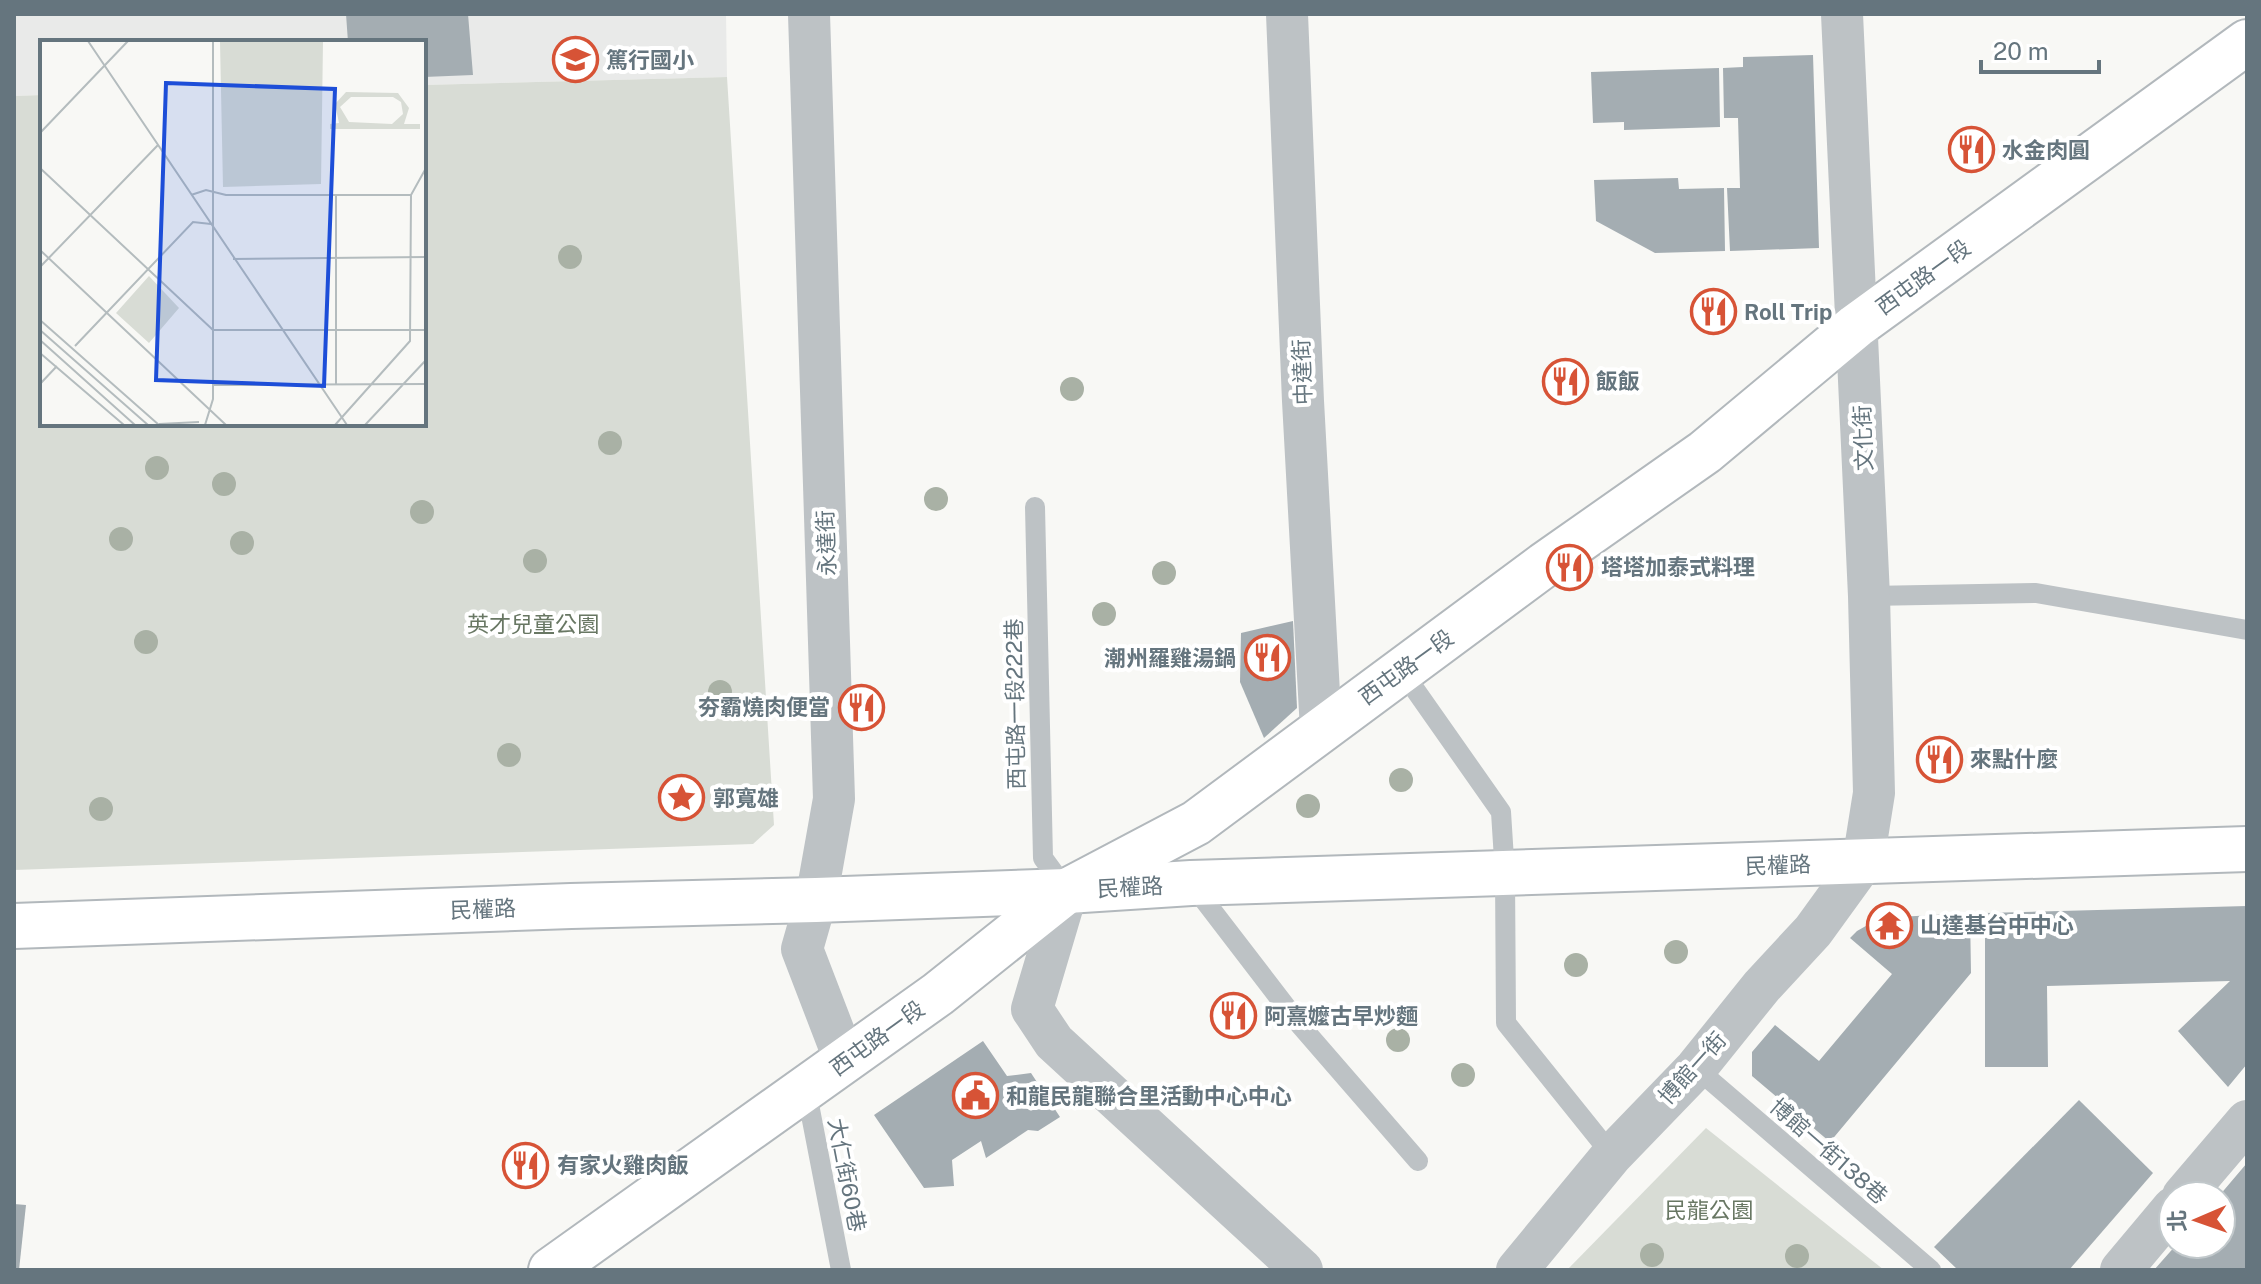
<svg xmlns="http://www.w3.org/2000/svg" width="2261" height="1284" viewBox="0 0 2261 1284" font-family="'Public Sans','Noto Sans TC',sans-serif">
<rect width="100%" height="100%" fill="#f8f8f5"/>
<path fill="#e9eae9" d="M14,14H726L727,77L424,85V42H42V95L14,96Z"/>
<g fill="#d8dcd5">
<path d="M727,77L774,825L753,844L14,870V96L42,95V424H424V85Z"/>
<path d="M1706,1128L1884,1270H1567Z"/>
</g>
<g fill="#a4adb2">
<path d="M346,14H468L473,75L424,77V42H348Z"/>
<path d="M1813,55L1819,248L1730,251L1727,188H1740L1738,118H1724L1723,68L1743,67V57Z"/>
<path d="M1719,68L1720,127L1624,130V122L1593,123L1591,72Z"/>
<path d="M1678,178L1679,189L1724,188L1725,251L1655,253L1596,221L1594,180Z"/>
<path d="M1293,621L1297,708L1264,738L1240,682L1241,633Z"/>
<path d="M2247,906V1064L2228,1087L2178,1031L2230,981L2047,986L2048,1067H1985V913Z"/>
<path d="M1970,913L1971,973L1830,1142L1752,1076V1052L1775,1025L1819,1061L1892,974L1850,938L1857,931L1880,918Z"/>
<path d="M983,1041L1007,1076L1031,1073L1060,1117L1038,1131L1028,1130L986,1158L981,1141L952,1160L954,1186L924,1188L874,1115Z"/>
<path d="M2079,1100L2153,1173L2069,1270H1958L1934,1247Z"/>
<path d="M2247,1163V1270H2154L2177,1244H2221V1196H2219Z"/>
<path d="M14,1204L26,1205L19,1270H14Z"/>
</g>
<g fill="none" stroke-linecap="round" stroke-linejoin="round">
<defs>
<g id="secondary">
<path d="M14,926L571,906L816,900L1067,891L1191,883L2247,849"/>
<path d="M551,1270L938,994L1067,891L1196,823L1544,565L1705,452L1856,326L2247,42"/>
</g>
</defs>
<use href="#secondary" stroke="#b2b8bc" stroke-width="48"/>
<g stroke="#bdc2c5" stroke-width="20">
<path d="M1035,507L1043,858L1067,891"/>
<path d="M1869,596L2036,593L2247,630"/>
<path d="M1402,671L1501,812L1505,875L1506,1023L1612,1155"/>
<path d="M1191,883L1300,1025L1418,1161"/>
<path d="M1696,1068L1931,1270"/>
<path d="M806,1089L841,1270"/>
</g>
<g stroke="#bdc2c5" stroke-width="42">
<path d="M809,14L834,799L816,900L802,949L845,1061"/>
<path d="M1287,14L1303,401L1321,730"/>
<path d="M1067,891L1032,1009L1054,1042L1302,1270"/>
<path d="M2183,1196L2247,1121"/>
<path d="M1517,1270L1612,1155L1696,1068L1762,986L1813,931L1863,862L1874,793L1869,596L1842,14"/>
<path d="M2121,1270L2173,1208"/>
</g>
<use href="#secondary" stroke="#fff" stroke-width="44"/>
</g>
<g fill="#a9b1a5">
<circle cx="570" cy="257" r="12"/>
<circle cx="1072" cy="389" r="12"/>
<circle cx="610" cy="443" r="12"/>
<circle cx="157" cy="468" r="12"/>
<circle cx="224" cy="484" r="12"/>
<circle cx="936" cy="499" r="12"/>
<circle cx="422" cy="512" r="12"/>
<circle cx="121" cy="539" r="12"/>
<circle cx="242" cy="543" r="12"/>
<circle cx="535" cy="561" r="12"/>
<circle cx="1164" cy="573" r="12"/>
<circle cx="1104" cy="614" r="12"/>
<circle cx="146" cy="642" r="12"/>
<circle cx="1220" cy="657" r="12"/>
<circle cx="720" cy="692" r="12"/>
<circle cx="509" cy="755" r="12"/>
<circle cx="1401" cy="780" r="12"/>
<circle cx="1308" cy="806" r="12"/>
<circle cx="101" cy="809" r="12"/>
<circle cx="1676" cy="952" r="12"/>
<circle cx="1576" cy="965" r="12"/>
<circle cx="1398" cy="1040" r="12"/>
<circle cx="1463" cy="1075" r="12"/>
<circle cx="1652" cy="1255" r="12"/>
<circle cx="1797" cy="1256" r="12"/>
</g>
<defs>
<symbol id="school-ring" viewBox="-11 -11 22 22"><circle r="9.5" fill="#fff" stroke="#d75336" stroke-width="1.5"/><path d="M0-5L7-2L0 1L-7-2ZM-4 1L0 2.5L4 1V4Q0 6-4 4Z" fill="#d75336"/></symbol>
<symbol id="restaurant-ring" viewBox="-11 -11 22 22"><circle r="9.5" fill="#fff" stroke="#d75336" stroke-width="1.5"/><path d="M-5-6h1v4h1v-4h1v4h1v-4h1v5L-1.5 .5V6h-2V.5L-5-1ZM5-6V6H3V1.5H1.5Q1.5-4 5-6Z" fill="#d75336"/></symbol>
<symbol id="sight-ring" viewBox="-11 -11 22 22"><circle r="9.5" fill="#fff" stroke="#d75336" stroke-width="1.5"/><path d="M0-6L1.8-2.2L6-1.7L2.9 1.2L3.7 5.4L0 3.3L-3.7 5.4L-2.9 1.2L-6-1.7L-1.8-2.2Z" fill="#d75336"/></symbol>
<symbol id="temple-ring" viewBox="-11 -11 22 22"><circle r="9.5" fill="#fff" stroke="#d75336" stroke-width="1.5"/><path d="M0-6L5-2H3V0L6.5 2.5H4V6H1.5V3h-3V6H-4V2.5H-6.5L-3 0V-2H-5Z" fill="#d75336"/></symbol>
<symbol id="civic-ring" viewBox="-11 -11 22 22"><circle r="9.5" fill="#fff" stroke="#d75336" stroke-width="1.5"/><path d="M-.6-6.5H3V-4.5H.6V-3L4-1V1h2V6H-6V1h2V-1L-.6-3ZM-1.2 2.5V6h2.4V2.5Z" fill="#d75336"/></symbol>
</defs>
<g fill-rule="evenodd">
<use href="#school-ring" x="550" y="34" width="51" height="51"/>
<use href="#restaurant-ring" x="1946" y="124" width="51" height="51"/>
<use href="#restaurant-ring" x="1688" y="286" width="51" height="51"/>
<use href="#restaurant-ring" x="1540" y="356" width="51" height="51"/>
<use href="#restaurant-ring" x="1544" y="542" width="51" height="51"/>
<use href="#restaurant-ring" x="1242" y="632" width="51" height="51"/>
<use href="#restaurant-ring" x="836" y="682" width="51" height="51"/>
<use href="#restaurant-ring" x="1914" y="734" width="51" height="51"/>
<use href="#sight-ring" x="656" y="772" width="51" height="51"/>
<use href="#temple-ring" x="1864" y="900" width="51" height="51"/>
<use href="#restaurant-ring" x="1208" y="990" width="51" height="51"/>
<use href="#civic-ring" x="950" y="1070" width="51" height="51"/>
<use href="#restaurant-ring" x="500" y="1140" width="51" height="51"/>
</g>
<g text-anchor="middle" dominant-baseline="central" stroke-width="8" stroke-linejoin="round" paint-order="stroke">
<g font-size="22" font-weight="bold" fill="#65757e" stroke="#fff" text-anchor="start">
<text x="606" y="60">篤行國小</text>
<text x="2002" y="150">水金肉圓</text>
<text x="1744" y="312">Roll Trip</text>
<text x="1596" y="381">飯飯</text>
<text x="1601" y="567">塔塔加泰式料理</text>
<text x="1236" y="658" text-anchor="end">潮州羅雞湯鍋</text>
<text x="830" y="707" text-anchor="end">夯霸燒肉便當</text>
<text x="1970" y="759">來點什麼</text>
<text x="713" y="798">郭寬雄</text>
<text x="1920" y="925">山達基台中中心</text>
<text x="1264" y="1016">阿熹嬤古早炒麵</text>
<text x="1006" y="1096">和龍民龍聯合里活動中心中心</text>
<text x="557" y="1165">有家火雞肉飯</text>
</g>
<g font-size="22" fill="#65757e" stroke="#fff">
<text transform="translate(1923 277) rotate(-36)">西屯路一段</text>
<text transform="translate(1302 372) rotate(-92)">中達街</text>
<text transform="translate(1863 438) rotate(-92)">文化街</text>
<text transform="translate(826 543) rotate(-92)">永達街</text>
<text transform="translate(1406 667) rotate(-36)">西屯路一段</text>
<text transform="translate(1015 704) rotate(-91)">西屯路一段222巷</text>
<text transform="translate(1778 865) rotate(-2)">民權路</text>
<text transform="translate(1130 887) rotate(-3)">民權路</text>
<text transform="translate(483 909) rotate(-2)">民權路</text>
<text transform="translate(877 1038) rotate(-36)">西屯路一段</text>
<text transform="translate(1692 1068) rotate(-48)">博館一街</text>
<text transform="translate(1829 1151) rotate(41)">博館一街138巷</text>
<text transform="translate(847 1175) rotate(79)">大仁街60巷</text>
</g>
<g font-size="22" fill="#687763" stroke="#fff">
<text x="533" y="624">英才兒童公園</text>
<text x="1709" y="1210">民龍公園</text>
</g>
</g>
<g transform="translate(40 40)">
<rect width="386" height="386" fill="#f8f8f5"/>
<path d="M283,1L281,144L183,147L180,2ZM306,52L358,53L369,68L364,84H380V89H290V84L299,83L295,64ZM311,57H353L361,62L363,74L352,84L309,82L300,67ZM109,236L139,268L109,303L76,273Z" fill="#d8dcd5" fill-rule="evenodd"/>
<path fill="none" stroke="#b4bcbe" stroke-width="2" d="M48,1L307,385M0,93L88,1M0,128L173,290H386M151,155L166,150L186,155H371M296,155V344M0,210L186,385M193,219L386,217M0,227L118,105M0,280L119,385M0,290L108,385M0,300L95,385M35,306L153,182L171,184M0,313L84,385M0,344L17,326M173,345L386,344M119,384L159,382M165,385L173,359V1M295,385L370,301L371,155L386,128M325,385L386,320"/>
<path fill="#1d4ed8" fill-opacity="0.15" stroke="#1d4ed8" stroke-width="4" d="M126,43L295,49L284,346L116,340Z"/>
<rect width="386" height="386" fill="none" stroke="#65757e" stroke-width="4"/>
</g>
<rect width="2261" height="1284" fill="none" stroke="#65757e" stroke-width="32"/>
<g transform="translate(2197 1220) rotate(268)"><circle r="38" fill="#ffffff" stroke="#c1c8cb" stroke-width="2"/>
<path d="M0-6L14 30L0 20L-14 30Z" fill="#d75336"/>
<text y="-12" font-size="22" font-weight="bold" text-anchor="middle" fill="#65757e">北</text>
</g>
<path d="M1981 60v12h118v-12" fill="none" stroke="#65757e" stroke-width="4"/>
<text x="1993" y="60" font-size="24" fill="#65757e" stroke="#ffffff" stroke-width="6" paint-order="stroke">20 m</text>
</svg>
